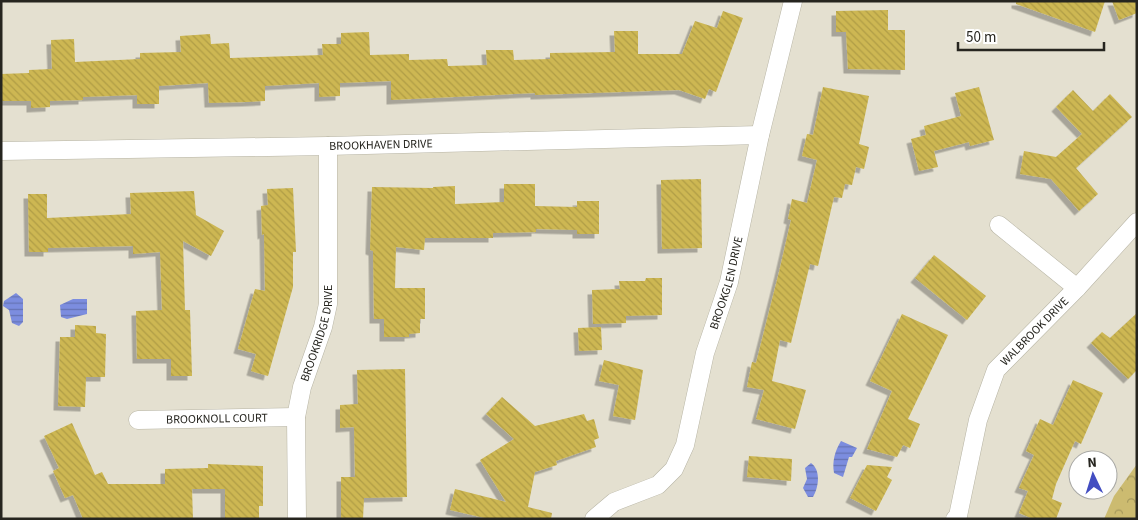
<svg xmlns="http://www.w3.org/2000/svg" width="1138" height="520" viewBox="0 0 1138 520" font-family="'Source Sans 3',sans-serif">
<defs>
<pattern id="forest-crowns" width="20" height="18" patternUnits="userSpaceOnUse" patternTransform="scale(1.25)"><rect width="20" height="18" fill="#ccbb70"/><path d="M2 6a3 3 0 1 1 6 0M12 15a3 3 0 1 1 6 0" fill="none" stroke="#a5985b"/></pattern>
<pattern id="water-rules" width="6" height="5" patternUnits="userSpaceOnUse" patternTransform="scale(1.25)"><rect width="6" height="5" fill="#7c8ddf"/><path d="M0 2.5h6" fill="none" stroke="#6573b4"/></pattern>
<pattern id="building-back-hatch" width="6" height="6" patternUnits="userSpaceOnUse" patternTransform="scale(1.25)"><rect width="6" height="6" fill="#cdb752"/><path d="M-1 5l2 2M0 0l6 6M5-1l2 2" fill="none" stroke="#b09d47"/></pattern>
<filter id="shadow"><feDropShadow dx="-4.5" dy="4.5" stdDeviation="0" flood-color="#0004"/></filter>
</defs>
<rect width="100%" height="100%" fill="#e4e0d0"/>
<path fill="url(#forest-crowns)" d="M1137,464V519H1104L1114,496Z"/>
<g fill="url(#water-rules)">
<path d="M16,293L23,299V322L19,326L12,323L9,310L3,306L4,301Z"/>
<path d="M73,299H87V314L67,319L61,317L60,305Z"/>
<path d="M841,441L857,448L852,457H849L843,477L834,473C832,461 835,451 841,441Z"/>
<path d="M811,463C821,470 819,487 813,497H808L803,488L807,479L805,468Z"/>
</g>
<g fill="url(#building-back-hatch)" filter="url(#shadow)">
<path d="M1016,1H1105L1095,32L1016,4Z"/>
<path d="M1112,1H1137V13L1119,20Z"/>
<path d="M888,10V30H905V70L848,69L846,32H836V11Z"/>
<path d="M723,11L743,18L716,92L709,89L705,99L679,90L535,95V93L391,100V81L340,83V96L319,97V83L265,86V101L246,102L209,103L208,83L159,86V104H137V95L83,97V100L50,101V107L31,108V101H1V74L29,73V70L52,69L51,40L74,39L75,62L140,59V53L181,52L180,36L210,34L211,44L229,43L230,58L323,55L322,44H341V33L369,32L370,55L409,54V60L447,59L448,66L487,65L486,50H513L514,60L550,59V53L615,52L614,31H638V54H682L695,21L717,28Z"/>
<path d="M823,87L869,96L859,144L869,147L864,169L856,167L852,185L845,184L842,198L834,197L818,266L810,264L791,343L780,340L772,381L806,390L795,429L756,419L764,390L747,387L752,362L756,363L779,272L791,220L788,219L792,199L807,203L817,160L802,156L807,134L813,135Z"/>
<path d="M979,87L994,140L970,146L969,142L934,151L938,167L919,171L911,139L926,135L924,126L961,116L955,93Z"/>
<path d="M1073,90L1093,111L1110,94L1132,117L1076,168L1098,194L1079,211L1051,179L1020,174L1024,151L1056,157L1082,134L1056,107Z"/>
<path d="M701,179L702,248L662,249L661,180Z"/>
<path d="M504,184H535V206L577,207V201H599V234H577V230L536,229V232L493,233V238H425L424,250L396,247L395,288H425V319H420V333L409,334V337H384V319H374L373,251L370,250L372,187L433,188V187L455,186V204L504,202Z"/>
<path d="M293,188L296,252H293V287L268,376L251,371L256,354L238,349L255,289L265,291L264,234L262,235L261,206L268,205L267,189Z"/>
<path d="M194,191L196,215L224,231L211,256L183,241L185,310H190L192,376H171V359H137L136,311L162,310L160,252L133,254V246L48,248V252H29L28,194H47V218L131,214L130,193Z"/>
<path d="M934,255L986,296L967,320L915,278Z"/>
<path d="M646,278H662V315L626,316V323L593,324L592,290L620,289L619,281H645Z"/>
<path d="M1137,313V370L1128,379L1091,343L1102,332L1110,338Z"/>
<path d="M902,314L948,335L908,419L920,424L910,448L903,445L897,457L867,449L892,391L870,381Z"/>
<path d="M75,325L96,326V333L106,334L105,377H86L85,407L58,406L60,337H75Z"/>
<path d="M601,327L602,350L579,351L578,328Z"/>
<path d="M604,360L643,370L635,420L613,416L619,385L599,381Z"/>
<path d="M405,369L407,497L364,498L363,519H341V477H355L354,427L340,428V405L358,404L357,370Z"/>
<path d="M1073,380L1103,393L1081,444L1075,441L1056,484L1052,499L1062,503L1056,519H1033L1019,513L1028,491L1019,488L1034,455L1026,451L1040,419L1053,425Z"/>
<path d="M502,397L535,426L584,414L587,421L594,419L599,438L594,440L596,447L556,461L557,465L535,472L528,507L552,513L551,519H489L450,510L455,489L506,502L480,460L514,439L486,414Z"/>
<path d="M72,423L95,475L102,472L108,484H165V469L208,468V464L263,466V506H259V519H225V489H192L193,519H83L73,495L65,498L53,471L59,468L44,436Z"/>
<path d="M749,456L792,459L791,481L747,477Z"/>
<path d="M867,465L892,467L887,477L892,480L876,511L850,498Z"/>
</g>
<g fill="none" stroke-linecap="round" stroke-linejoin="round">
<defs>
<g id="street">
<path id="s1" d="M1,151L328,146L760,135"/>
<path d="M999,225L1077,288"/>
<path id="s2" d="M138,420L296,417"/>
<path id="s3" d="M297,519L296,417L302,387L323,327L328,304V146"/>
<path id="s4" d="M594,519L614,502L658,485L674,469L685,445L705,353L729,282L760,135L793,1"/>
<path id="s5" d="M955,519L958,516L978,420L996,370L1077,288L1137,222"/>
</g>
</defs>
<use href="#street" stroke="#b7b4a4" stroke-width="19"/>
<use href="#street" stroke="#fff" stroke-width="18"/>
</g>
<g text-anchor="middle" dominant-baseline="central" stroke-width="4.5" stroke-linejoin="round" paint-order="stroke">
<g font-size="12" fill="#26251f" stroke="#fff">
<text stroke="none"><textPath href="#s1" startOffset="380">BROOKHAVEN DRIVE</textPath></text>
<text stroke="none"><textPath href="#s4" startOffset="290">BROOKGLEN DRIVE</textPath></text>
<text stroke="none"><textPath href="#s5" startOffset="210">WALBROOK DRIVE</textPath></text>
<text stroke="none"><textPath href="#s3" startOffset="189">BROOKRIDGE DRIVE</textPath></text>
<text stroke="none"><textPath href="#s2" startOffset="79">BROOKNOLL COURT</textPath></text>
</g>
</g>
<rect width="1138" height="520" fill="none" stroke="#26251f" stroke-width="5"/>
<g transform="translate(1093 475) rotate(356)"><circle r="24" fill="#ffffff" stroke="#a8a8a5"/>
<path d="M0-4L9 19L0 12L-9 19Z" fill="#424dc1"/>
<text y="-8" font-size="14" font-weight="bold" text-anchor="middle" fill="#26251f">N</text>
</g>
<path d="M958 42v8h146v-8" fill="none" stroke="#26251f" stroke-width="2.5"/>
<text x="966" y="42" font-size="15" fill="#26251f" stroke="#ffffff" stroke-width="4" paint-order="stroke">50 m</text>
</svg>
